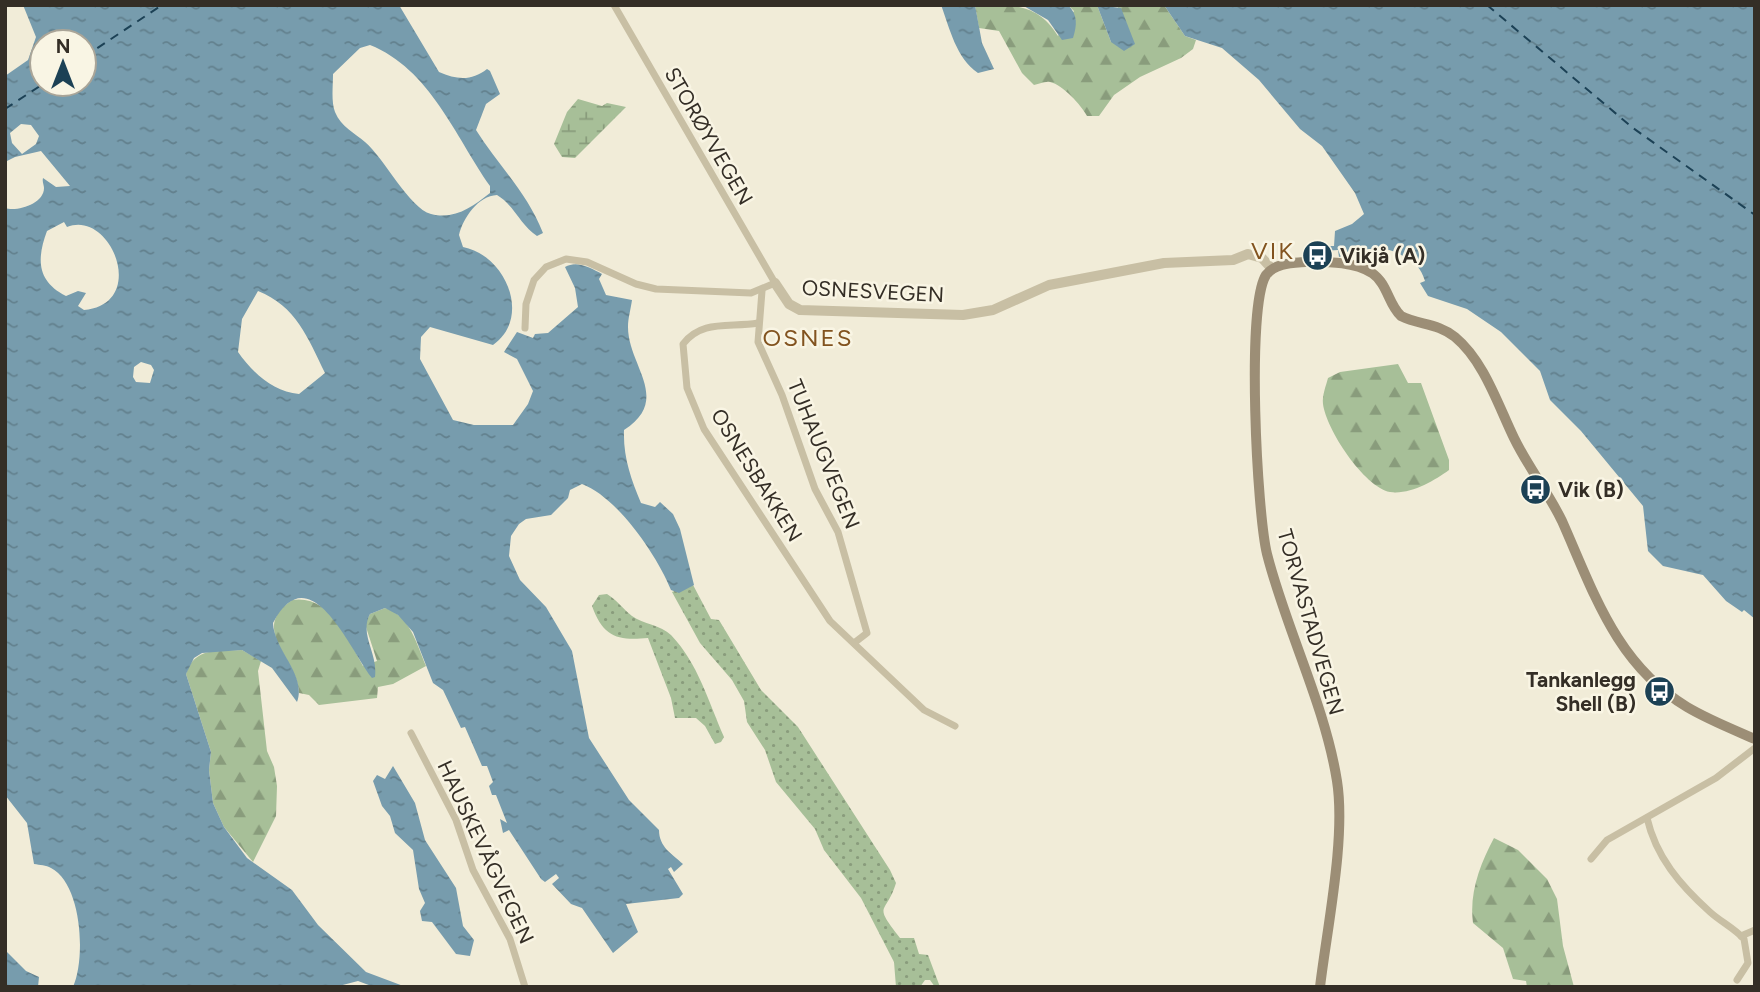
<svg xmlns="http://www.w3.org/2000/svg" width="1760" height="992" viewBox="0 0 1760 992" font-family="Figtree,sans-serif">
<defs>
<pattern id="green-dots" width="8" height="8" patternUnits="userSpaceOnUse" patternTransform="scale(1.75)"><rect width="8" height="8" fill="#a7bf98"/><path d="M2 2h.1M6 6h.1" fill="none" stroke="#899c7c" stroke-width="1.8" stroke-linecap="round"/></pattern>
<pattern id="forest-firs" width="22" height="20" patternUnits="userSpaceOnUse" patternTransform="scale(1.75)"><rect width="22" height="20" fill="#a7bf98"/><path d="M5 1l3.5 6h-7zM16 11l3.5 6h-7z" fill="#899c7c"/></pattern>
<pattern id="wetland-marsh" width="20" height="14" patternUnits="userSpaceOnUse" patternTransform="scale(1.75)"><rect width="20" height="14" fill="#a7bf98"/><path d="M1 5h8M5 5V1M11 12h8M15 12V8" fill="none" stroke="#899c7c"/></pattern>
<pattern id="water-ripples" width="26" height="14" patternUnits="userSpaceOnUse" patternTransform="scale(1.75)"><rect width="26" height="14" fill="#779cad"/><path d="M2 4q2-2 4 0t4 0M15 11q2-2 4 0t4 0" fill="none" stroke="#62808d"/></pattern>
</defs>
<rect width="100%" height="100%" fill="#f1ecd8"/>
<g fill="url(#green-dots)">
<path d="M692,583L711,619L719,620L761,690L798,727L890,870L896,883C886,916 872,902 900,938H914L919,954L928,955L940,987H935L930,980H925L920,987H896L894,962L861,898L824,850L815,829L776,782L765,750L747,722L744,701L732,680L700,643L672,592Z"/>
<path d="M607,594C617,600 623,609 632,616C643,624 661,625 671,635C698,663 709,703 724,737L721,742L715,744L705,726L696,718H675L671,698L648,638C618,641 603,637 592,606L599,595Z"/>
</g>
<g fill="url(#forest-firs)">
<path d="M975,5C1011,5 1037,2 1058,36L1074,11L1068,5H1097L1111,42L1118,7L1115,5H1164L1185,36L1196,40L1193,49L1181,58L1140,77L1114,95L1099,116H1087C1081,105 1063,85 1050,82C1045,81 1040,84 1034,85L1022,73L999,31L979,28Z"/>
<path d="M1398,364L1408,383H1421L1449,460V470C1434,481 1410,495 1390,492C1364,487 1326,429 1323,404C1322,395 1326,386 1328,378L1340,372Z"/>
<path d="M292,600C330,594 348,639 363,666L377,661L365,624L370,614L385,608C410,615 417,645 426,666L393,684L378,687L377,698L319,705L309,695L299,693C298,658 248,630 292,600Z"/>
<path d="M242,650L261,661L258,671L267,751L274,767L277,786L276,816L253,862L224,827L213,803L209,770L211,752L186,674C194,647 218,651 242,650Z"/>
<path d="M1494,838L1518,850L1547,879L1557,899L1563,946L1574,987H1527L1526,981L1513,979L1503,948L1473,923C1469,893 1480,864 1494,838Z"/>
</g>
<path fill="url(#wetland-marsh)" d="M578,99L602,106L607,103L626,107L575,158L562,157L554,144L567,112Z"/>
<g fill="url(#water-ripples)" fill-rule="evenodd">
<path d="M23,5H399L439,72C457,80 472,81 487,69L490,71L500,94L486,104L476,130C498,165 527,192 543,233L537,236C521,226 514,205 497,195C478,196 463,218 459,235L463,247C506,255 532,318 493,345L430,327L421,337L420,359L453,420L474,425H513L528,404L533,391L517,359L504,352L517,332L533,338L535,334L548,333L578,307L575,288L565,267C577,260 591,268 602,274L599,279L606,295L632,300C631,308 628,318 628,327C628,366 672,399 624,430C623,457 631,479 641,503L655,507L660,502L673,514L680,529L694,585L679,593L671,590C657,555 617,497 582,484L570,490L568,498L551,515L526,519L519,524L511,536L509,556L520,580L546,607L572,651L589,738L629,800L659,830C659,847 672,854 683,864L674,872L671,867L668,869L683,894L679,898L626,904L638,932L613,953L582,908L571,904L552,884L559,878L556,874L545,882L541,879L509,830L503,833L500,819L507,823L496,795H492L489,786L493,782L487,766H482L465,727L461,728L443,690L433,683L413,632L398,615L385,608L370,614C359,635 378,652 375,677L372,678C351,652 310,552 273,623C274,650 307,675 297,702L272,668L242,650L202,653L194,658L186,674L211,752L209,770L213,803L224,827L247,858L292,890L318,925L366,972L406,987H374L358,981L335,987H73C86,958 82,884 51,868C46,865 40,865 34,864L27,823L5,795V208C17,212 44,204 44,188C44,185 42,182 43,178L56,187L70,186L41,151L15,157L5,162V76L28,60L36,37ZM42,42H84V84H42ZM370,45C430,69 455,136 490,186V193C472,207 455,220 431,214C409,208 385,159 365,142C355,133 341,127 335,112C331,102 333,86 333,74L360,48ZM21,124L31,125L39,136L36,144L22,154L12,143L10,133ZM64,222L67,227C111,209 149,304 84,310L78,306L86,293L78,291L66,296C36,281 37,258 47,231ZM258,291C296,306 308,338 325,373L299,394C273,392 252,372 238,352L242,319ZM141,362L151,365L154,370L150,383L136,382L133,377L134,367Z"/>
<path d="M941,5H975L982,43L994,69L978,73C956,58 950,29 941,5Z"/>
<path d="M1022,5H1068C1078,15 1077,25 1073,38L1062,40L1048,20Z"/>
<path d="M1097,5L1121,8L1135,44L1124,51L1111,42Z"/>
<path d="M1164,5H1755V619L1744,610L1742,612L1726,601L1703,575L1663,566L1648,551L1643,506L1581,431L1550,400L1540,371L1501,332L1467,309L1428,296L1420,283L1425,281C1421,268 1415,262 1403,256C1378,242 1366,250 1339,257L1338,250L1323,251L1324,246H1334L1335,231L1352,224L1364,214L1355,193L1322,146L1300,129L1259,80L1222,48L1185,36Z"/>
<path d="M393,766L415,803L425,840L456,888L463,926L474,940L470,956L456,954L432,922L422,921L420,911L425,903L419,889L413,850L395,833L390,816L382,806L373,781L377,775L385,779Z"/>
<path d="M5,950L26,971L39,977L38,987H5Z"/>
</g>
<g fill="none" stroke-linecap="round" stroke-linejoin="round">
<g stroke="#1c4155" stroke-width="2" stroke-dasharray="9 7" stroke-linecap="butt">
<path d="M1487,5L1633,128L1755,215"/>
<path d="M84,57L162,5"/>
<path d="M5,109L43,84"/>
</g>
<g stroke="#c8bfa4" stroke-width="7">
<path d="M762,291L758,342L782,395L815,489L838,532L867,633L854,643"/>
<path d="M758,323C730,328 702,319 683,344L687,388L704,429L830,621L924,710L955,726"/>
<path d="M525,328L526,304L534,280L546,267L566,259L587,262L636,284L656,289L751,293L775,283L614,5"/>
<path d="M411,733L456,820L473,870L510,939L525,987"/>
<path d="M1647,818C1656,857 1680,885 1710,912C1721,922 1734,928 1744,939L1748,963L1737,980"/>
<path d="M1591,859L1607,840L1716,778L1755,748"/>
<path d="M1741,936L1755,930"/>
</g>
<path stroke="#c8bfa4" stroke-width="10" d="M775,283L789,304L800,310L963,315L993,310L1049,285L1164,263L1233,260L1248,254L1262,258L1272,269"/>
<path stroke="#9c8e76" stroke-width="10" d="M1320,987C1327,928 1346,838 1337,781C1325,705 1286,629 1267,554C1257,513 1246,307 1266,275C1275,263 1292,263 1305,262C1327,262 1353,261 1372,273C1388,284 1388,304 1401,316C1419,325 1438,323 1455,337C1484,361 1498,405 1514,438C1528,467 1548,492 1562,521C1594,593 1616,664 1687,707C1709,720 1732,729 1755,739"/>
</g>
<defs>
<symbol id="bus-disc" viewBox="-11 -11 22 22"><circle r="9.5" fill="#1c4155" stroke="#f9f5e4"/><path d="M-5-6H5V4H4V6H2V4H-2V6H-4V4H-5ZM-3.5-4V0h7V-4ZM-3.5 1.2v1.5H-2V1.2ZM2 1.2v1.5H3.5V1.2Z" fill="#fff"/></symbol>
</defs>
<g fill-rule="evenodd">
<use href="#bus-disc" x="1300" y="238" width="35" height="35"/>
<use href="#bus-disc" x="1518" y="472" width="35" height="35"/>
<use href="#bus-disc" x="1642" y="674" width="35" height="35"/>
</g>
<g text-anchor="middle" dominant-baseline="central" stroke-width="5" stroke-linejoin="round" paint-order="stroke">
<g font-size="21" fill="#342e26" stroke="#f9f5e4">
<text transform="translate(709 136) rotate(60)">STORØYVEGEN</text>
<text transform="translate(873 291) rotate(3)">OSNESVEGEN</text>
<text transform="translate(824 454) rotate(68)">TUHAUGVEGEN</text>
<text transform="translate(757 475) rotate(58)">OSNESBAKKEN</text>
<text transform="translate(1311 622) rotate(74)">TORVASTADVEGEN</text>
<text transform="translate(486 852) rotate(65)">HAUSKEVÅGVEGEN</text>
</g>
<g font-size="21" font-weight="bold" fill="#342e26" stroke="#f9f5e4" text-anchor="start">
<text x="1340" y="255">Vikjå (A)</text>
<text x="1558" y="489">Vik (B)</text>
<text x="1636" y="679" text-anchor="end">Tankanlegg<tspan x="1636" dy="24">Shell (B)</tspan></text>
</g>
<g font-size="24" letter-spacing="2" fill="#82531f" stroke="#f9f5e4">
<text x="1273" y="250">VIK</text>
<text x="808" y="337">OSNES</text>
</g>
</g>
<rect width="1760" height="992" fill="none" stroke="#342e26" stroke-width="14"/>
<g transform="translate(63 63)"><circle r="33" fill="#f9f5e4" stroke="#aaa598" stroke-width="2"/>
<path d="M0-5L12 26L0 18L-12 26Z" fill="#1c4155"/>
<text y="-10" font-size="19" font-weight="bold" text-anchor="middle" fill="#342e26">N</text>
</g>
</svg>
